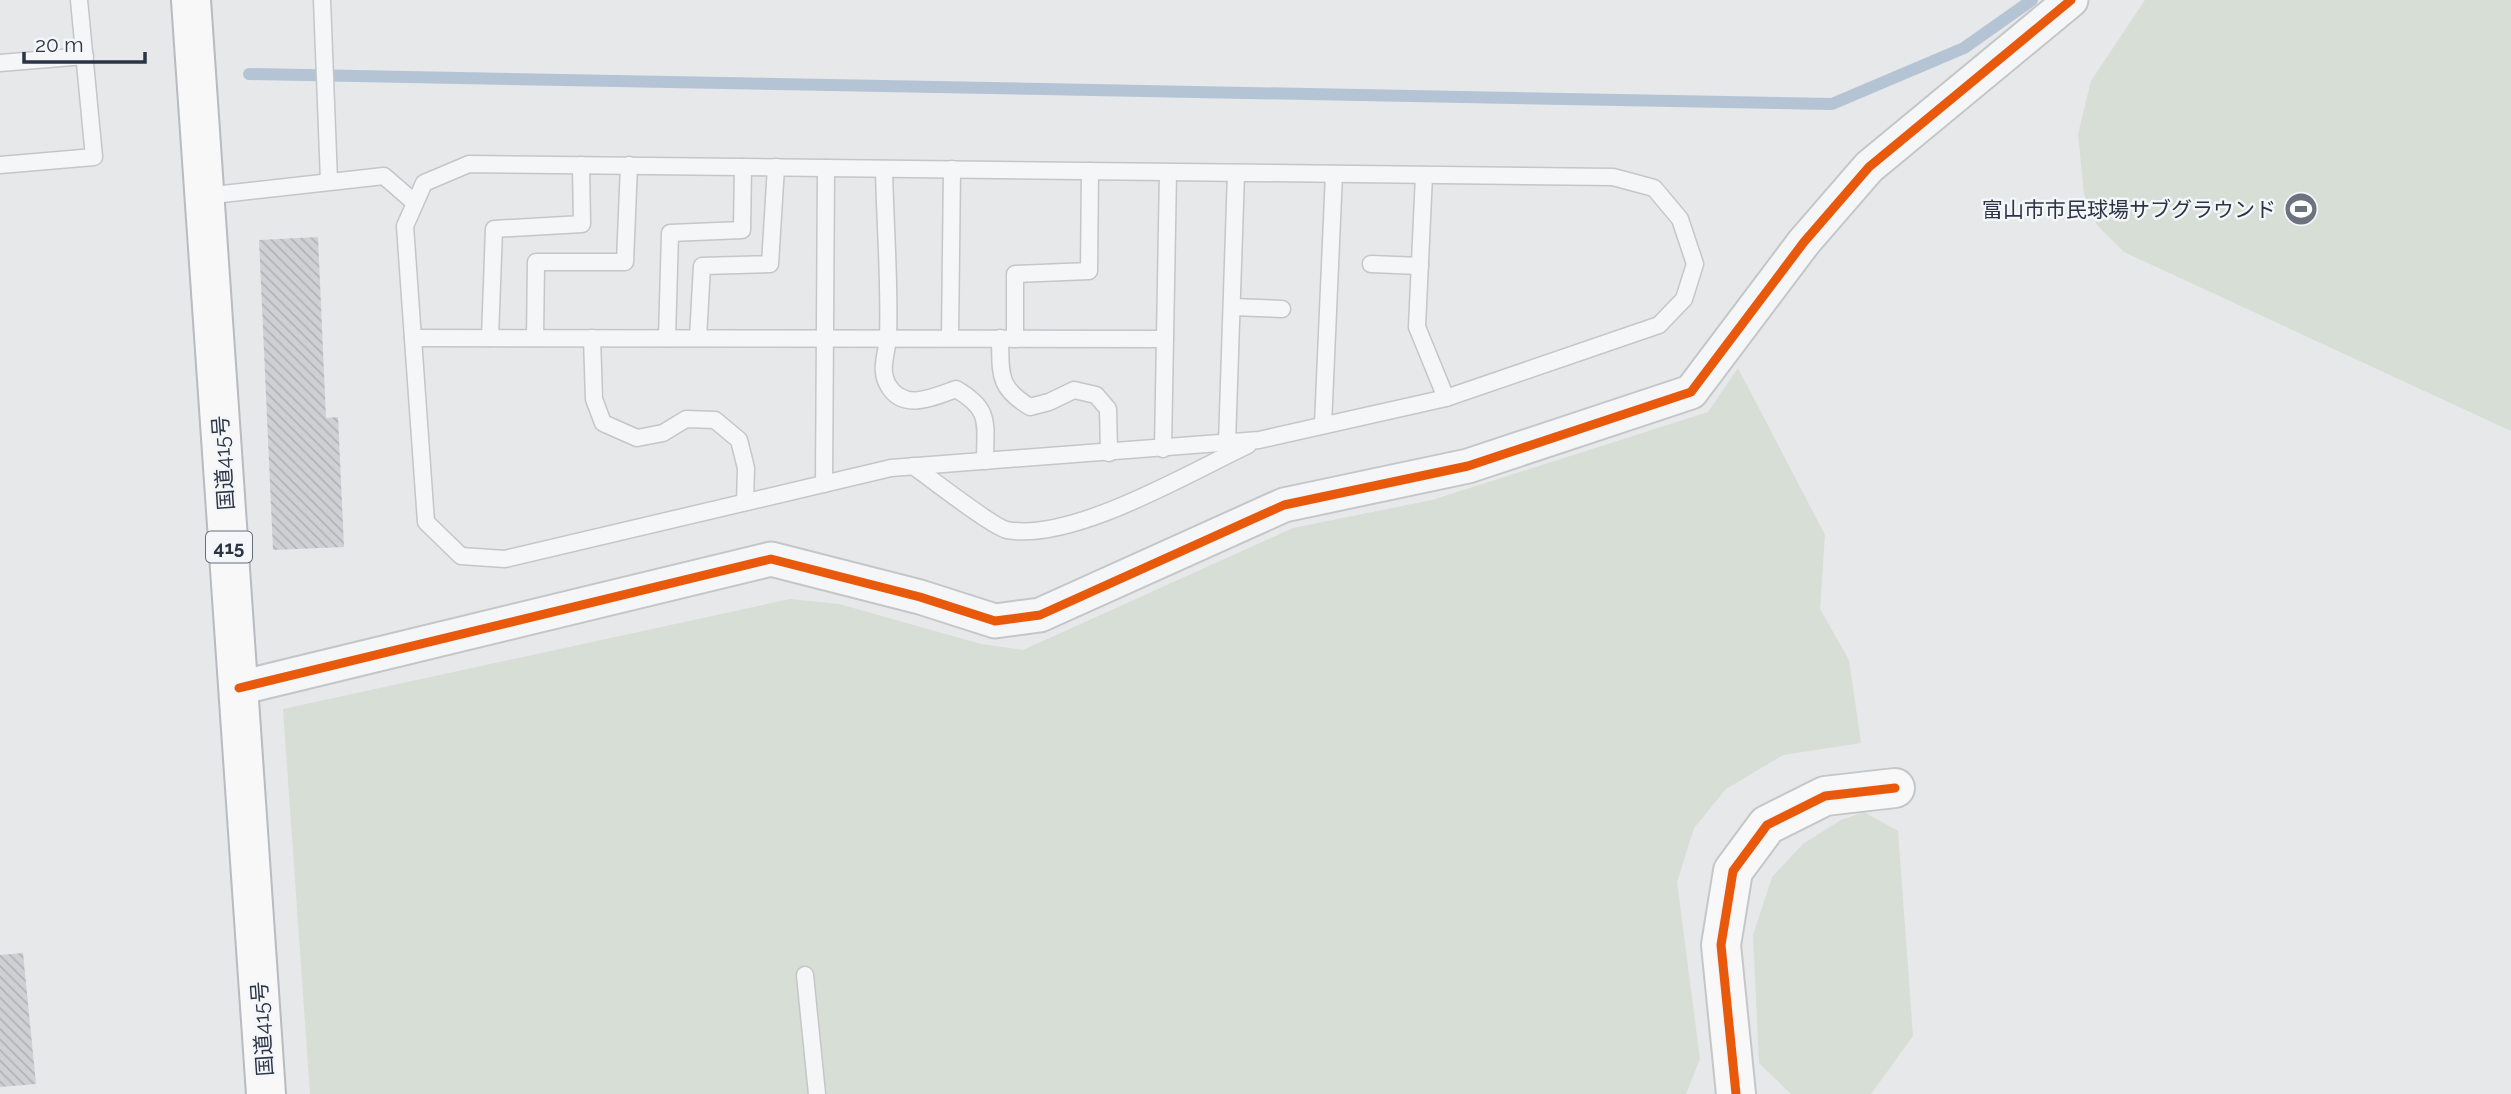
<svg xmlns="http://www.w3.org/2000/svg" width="2511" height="1094" viewBox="0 0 2511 1094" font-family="Raleway,'Noto Sans JP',sans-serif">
<defs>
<pattern id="building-back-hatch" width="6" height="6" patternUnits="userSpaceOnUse" patternTransform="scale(1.75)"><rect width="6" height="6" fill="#ced0d3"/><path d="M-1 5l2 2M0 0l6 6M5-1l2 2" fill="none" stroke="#b1b3b6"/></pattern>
</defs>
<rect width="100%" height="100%" fill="#e6e8ea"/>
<g fill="#d6ded6">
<path d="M2145,0H2511V431L2124,252L2097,225L2084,194L2078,134L2091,81Z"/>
<path d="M1738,368L1825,535L1820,609L1849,660L1861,743L1783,755L1726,789L1694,828L1677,882L1700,1059L1686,1094H310L283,709L790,599L839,604L981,644L1023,650L1293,528L1432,500L1708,412Z"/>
<path d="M1864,812L1898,831L1913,1036L1871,1094H1791L1759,1063L1753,935L1772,877L1803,844L1841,820Z"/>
</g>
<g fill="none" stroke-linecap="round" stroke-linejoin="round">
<path stroke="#b4c4d5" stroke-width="12" d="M249,74L1832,104L1964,48L2032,0"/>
</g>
<g fill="url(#building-back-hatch)">
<path d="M318,237L326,418L338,417L344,547L273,550L259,240Z"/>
<path d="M23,953L36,1084L0,1087V955Z"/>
</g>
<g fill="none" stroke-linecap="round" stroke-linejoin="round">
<defs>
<g id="lane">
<path d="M322,0L329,181"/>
<path d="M0,63L85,56"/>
<path d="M469,164L1613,177L1654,188L1680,219L1695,264L1684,299L1659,325L1446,398L1259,440L891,468L505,559L461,556L426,522L405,226L424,183Z"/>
<path d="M0,165L94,157L79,0"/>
<path d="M884,169C885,225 890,282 888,337C887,353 879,370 888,385C903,412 934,397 956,389C992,410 985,423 985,461"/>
<path d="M1424,175L1417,327L1446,398"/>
<path d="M205,196L384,176L415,203"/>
<path d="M1371,264L1420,266"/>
<path d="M1232,307L1282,309"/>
<path d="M413,338L1165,339"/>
<path d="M490,338L494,229L582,224L581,165"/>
<path d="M535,338L536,262H625L629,165"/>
<path d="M592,338L594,399L603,423L637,438L663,433L686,419L715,420L739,440L746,468L745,502"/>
<path d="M667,338L670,233L742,230L743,167"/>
<path d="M698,338L702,266L770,264L776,167"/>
<path d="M950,338L952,169"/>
<path d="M1000,338C1001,374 997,387 1030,407L1049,402L1074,390L1096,395L1108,409L1109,453"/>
<path d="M1015,339V274L1089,271L1090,171"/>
<path d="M1323,425L1334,174"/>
<path d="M1227,443L1236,173"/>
<path d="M1163,449L1168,172"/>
<path d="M913,466C929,477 994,528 1007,530C1072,542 1187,474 1248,445"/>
<path d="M824,484L826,168"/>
<path d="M805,975L817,1094"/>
</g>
<path id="street" d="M239,688L771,559L920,597L995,621L1040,615L1284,505L1468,466L1691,392L1804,242L1869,167L2071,0"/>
<path id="secondary" d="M1736,1094L1721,945L1733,871L1767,825L1825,796L1895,788"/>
<path id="highway" d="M191,0L266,1094"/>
</defs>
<use href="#lane" stroke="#c4c6c8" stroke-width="19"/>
<use href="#street" stroke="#c4c6c8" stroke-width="37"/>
<use href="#secondary" stroke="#c4c6c8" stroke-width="42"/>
<use href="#highway" stroke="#b8bbbf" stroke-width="42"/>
<use href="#lane" stroke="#f5f6f7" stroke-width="16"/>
<use href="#street" stroke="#f5f6f7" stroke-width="33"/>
<use href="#secondary" stroke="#f8f8f8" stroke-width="38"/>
<use href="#highway" stroke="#f8f8f8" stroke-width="38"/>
<defs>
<g id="cycleway">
<path d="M239,688L771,559L920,597L995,621L1040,615L1284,505L1468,466L1691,392L1804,242L1869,167L2071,0"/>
<path d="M1736,1094L1721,945L1733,871L1767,825L1825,796L1895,788"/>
</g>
</defs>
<use href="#cycleway" stroke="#f4f6f9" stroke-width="13"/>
<use href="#cycleway" stroke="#e8590c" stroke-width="9"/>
</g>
<defs>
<symbol id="stadium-disc" viewBox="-11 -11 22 22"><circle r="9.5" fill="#6c737f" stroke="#f4f6f9"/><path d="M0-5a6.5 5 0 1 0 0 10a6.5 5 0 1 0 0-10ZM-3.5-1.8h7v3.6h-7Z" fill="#fff"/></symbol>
</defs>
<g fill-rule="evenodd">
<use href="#stadium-disc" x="2282" y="190" width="38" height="38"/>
</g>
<g text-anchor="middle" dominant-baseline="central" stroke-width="5" stroke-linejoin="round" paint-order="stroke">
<rect fill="#f4f6f9" stroke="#676e7b" stroke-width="2" x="206" y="531.5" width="46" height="31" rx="5"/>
<g font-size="19" font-weight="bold" fill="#2b3445">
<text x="229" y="547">415</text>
</g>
<g font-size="21" fill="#2b3445" stroke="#f4f6f9" text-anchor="end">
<text x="2276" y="209">富山市市民球場サブグラウンド</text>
</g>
<g font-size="21" fill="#2b3445" stroke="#f4f6f9">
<text transform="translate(223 463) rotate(-94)">国道415号</text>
<text transform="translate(262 1029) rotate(-94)">国道415号</text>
</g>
</g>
<path d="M24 52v10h121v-10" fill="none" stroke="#2b3445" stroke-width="3.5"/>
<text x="35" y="52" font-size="21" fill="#2b3445" stroke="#f4f6f9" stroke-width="5" paint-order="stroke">20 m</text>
</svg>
